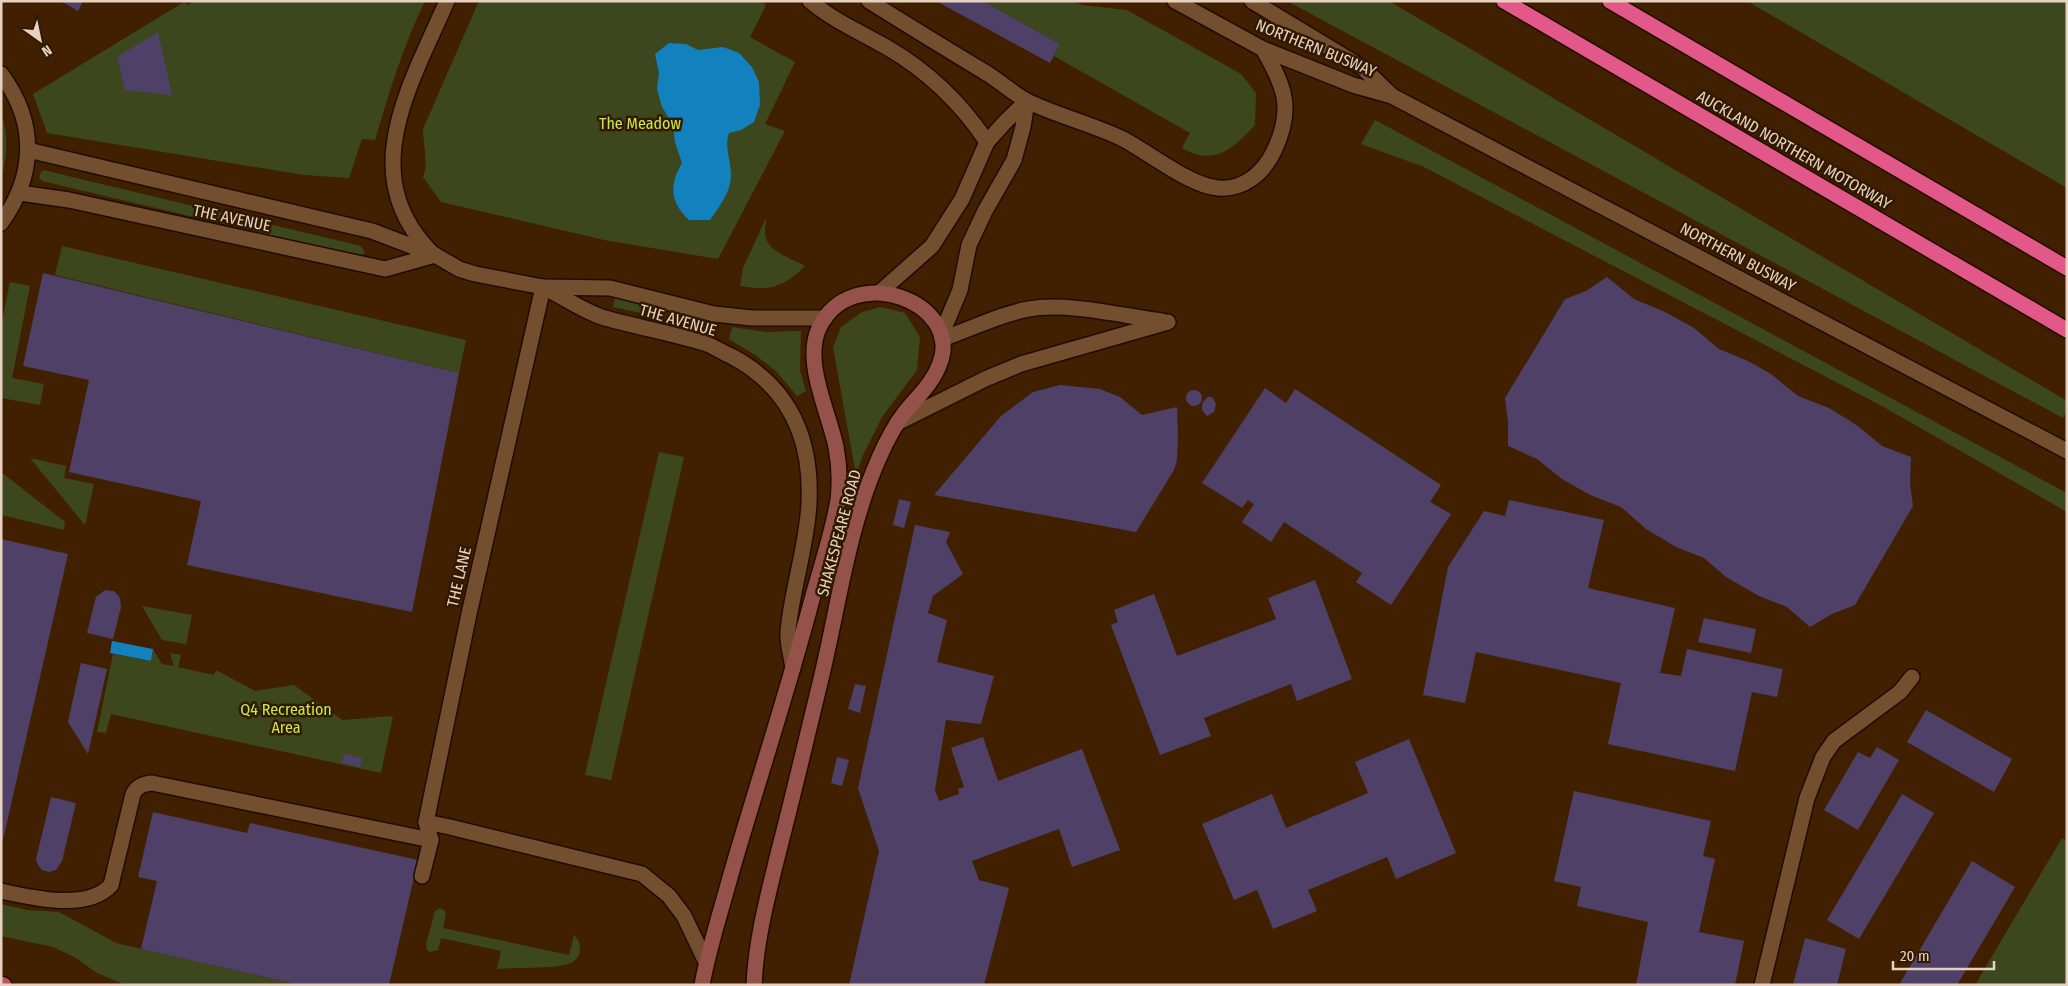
<svg xmlns="http://www.w3.org/2000/svg" width="2068" height="986" viewBox="0 0 2068 986" font-family="'Fira Sans Condensed',sans-serif">
<rect width="100%" height="100%" fill="#402000"/>
<g fill="#3d471e">
<path d="M194,1H425C403,46 389,93 375,140L362,139L349,178L304,175L47,133L33,94L184,2L188,5Z"/>
<path d="M479,1H761L766,5L750,37L795,62L765,124L785,131L718,259L604,240L441,202L423,177C429,162 423,146 423,129Z"/>
<path d="M983,1H1074L1082,5L1127,10L1241,74L1256,93L1255,125C1234,148 1214,167 1182,148L1190,133L1054,56L1060,44Z"/>
<path d="M1287,1H1389L2067,401V410L2063,418Z"/>
<path d="M1747,1H2067V188Z"/>
<path d="M1,111C8,137 8,153 1,179Z"/>
<path d="M1375,120L2067,493V512L1882,406L1424,167L1361,144Z"/>
<path d="M43,170L361,246L365,253L359,256L42,181L39,176Z"/>
<path d="M766,218C766,224 764,232 766,238C769,252 793,259 805,266C783,288 770,291 740,286L743,268Z"/>
<path d="M62,246L466,340L459,373L55,275Z"/>
<path d="M10,282L30,286L12,378L44,384L40,405L1,398V326Z"/>
<path d="M615,298L667,310L665,318L613,307Z"/>
<path d="M881,307L905,313L920,337L917,370L882,417L863,455L856,475L833,347L841,327L862,312Z"/>
<path d="M732,327L766,332L801,331L800,370L806,391L797,396L776,371L755,355L729,339Z"/>
<path d="M659,452L684,457L611,780L585,775Z"/>
<path d="M30,458L66,466L64,478L94,484L85,525Z"/>
<path d="M1,472L65,522L64,530L1,515Z"/>
<path d="M142,606L192,615L186,644L162,640Z"/>
<path d="M153,649L162,664L174,666L170,653L181,655L178,667L214,675L216,670L255,691L294,685L342,720L393,716L381,773L111,714L106,733L97,732L113,654L151,661Z"/>
<path d="M2062,838L2067,841V985H1975Z"/>
<path d="M1,904L27,910L59,912L116,943L300,985H125L97,973L76,958L53,947L1,936Z"/>
<path d="M440,908L444,910L446,914L443,928L569,955L574,935C585,946 581,962 565,965C543,969 519,967 497,969L501,951L441,938L438,950L430,952L427,950L426,944L435,911Z"/>
</g>
<g fill="#1281be">
<path d="M669,43L686,44L698,50L723,47L739,53L752,67L759,82L760,105L754,122L741,130L729,133C724,145 731,161 731,175C731,192 719,207 710,220H689C670,202 669,185 682,163L675,142L673,125L662,107L657,89L659,73L655,54Z"/>
<path d="M112,641L153,649L151,661L110,653Z"/>
</g>
<g fill="#4f4067">
<path d="M61,1H83L78,11Z"/>
<path d="M936,1H983L1060,44L1050,63Z"/>
<path d="M158,32L172,95L125,90L117,57Z"/>
<path d="M43,273L459,373L412,612L187,565L201,501L69,472L89,380L23,366Z"/>
<path d="M1607,277L1634,299L1665,312L1694,328L1719,349L1748,361L1771,374L1798,396L1829,408L1858,426L1882,446L1911,457L1910,484L1913,506L1855,605L1832,614L1810,627L1787,607L1759,596L1726,577L1704,558L1676,547L1646,529L1621,507L1590,495L1562,479L1537,459L1508,446V422L1505,398L1565,299L1586,291Z"/>
<path d="M1060,385L1100,389L1120,397L1142,415L1177,407L1178,438L1177,460L1174,470L1136,532L934,495L1001,416L1033,392Z"/>
<path d="M1265,388L1286,403L1295,389L1441,485L1430,502L1451,514L1391,605L1356,582L1362,573L1284,522L1271,542L1242,522L1254,504L1248,500L1242,508L1202,483Z"/>
<circle cx="1194" cy="398" r="8"/>
<path d="M1208,397H1212L1216,404L1214,412L1207,416L1202,410V406L1203,402Z"/>
<path d="M899,499L911,502L904,528L893,525Z"/>
<path d="M1509,500L1604,520L1588,588L1675,608L1660,673L1681,676L1687,649L1783,669L1777,697L1752,692L1735,771L1608,744L1621,683L1476,652L1465,703L1423,695L1448,567L1484,511L1505,516Z"/>
<path d="M915,525L950,532L946,542L963,574L933,596L928,613L947,620L937,662L994,676L981,724L946,720L935,790L939,801L959,794L958,789L964,787L951,748L983,737L998,781L1082,749L1120,850L1072,867L1059,829L972,861L979,880L1009,888L984,985H849L879,851L858,788Z"/>
<path d="M1,539L68,554L2,844L1,843Z"/>
<path d="M1315,580L1352,679L1297,701L1291,684L1204,718L1211,736L1160,755L1111,625L1118,622L1114,610L1154,594L1177,656L1276,619L1268,598Z"/>
<path d="M105,590L114,591L120,598L121,607L113,639L87,633L96,597Z"/>
<path d="M1704,618L1756,629L1751,653L1698,642Z"/>
<path d="M81,663L107,669L88,754L68,722Z"/>
<path d="M855,684L866,686L860,713L848,709Z"/>
<path d="M1926,710L2012,759L1994,792L1907,742Z"/>
<path d="M1409,739L1456,853L1396,879L1387,857L1308,890L1317,911L1273,929L1257,890L1234,900L1202,824L1272,794L1286,828L1368,793L1355,762Z"/>
<path d="M1877,747L1899,760L1858,830L1824,810L1858,752L1870,758Z"/>
<path d="M344,754L362,758L360,767L342,763Z"/>
<path d="M837,757L849,760L842,786L831,783Z"/>
<path d="M1574,791L1711,821L1703,856L1715,859L1699,932L1744,941L1735,985H1636L1648,922L1577,906L1581,887L1554,881Z"/>
<path d="M1902,794L1934,813L1859,939L1827,920Z"/>
<path d="M51,797L76,803L62,861L56,870L49,872L42,870L38,865L36,859Z"/>
<path d="M153,812L247,833L250,823L418,860L389,985H300L141,949L157,881L138,877Z"/>
<path d="M1972,861L2015,887L1957,985H1899Z"/>
<path d="M1805,938L1846,949L1837,985H1793Z"/>
</g>
<g fill="none" stroke-linecap="round" stroke-linejoin="round">
<defs>
<g id="lane">
<path d="M810,1C834,21 862,33 888,48C929,72 961,103 987,142"/>
<path d="M869,1C909,26 948,50 988,74C1002,83 1015,95 1029,102C1059,116 1091,124 1121,138C1147,151 1190,186 1218,188C1243,190 1263,174 1274,151C1294,109 1285,87 1263,49"/>
<path d="M1175,1L1263,49L1353,85L1392,96L2067,451"/>
<path d="M1252,1L1363,68L1391,95"/>
<path d="M880,292L932,246L962,199L987,142L1006,121L1027,101"/>
<path d="M942,333L960,290L969,245L985,211L1014,160L1023,127L1027,101"/>
<path d="M942,339C971,329 1000,314 1029,309C1068,302 1123,316 1162,321"/>
<path d="M897,423L985,379L1021,364L1168,322"/>
<path d="M426,822L450,827L642,874L669,896L684,916L706,962"/>
<path d="M1,891C32,898 88,911 111,885L133,794C137,786 143,784 152,783L431,840"/>
<path d="M1762,985L1807,798L1823,757L1834,741L1900,692L1912,677"/>
</g>
<g id="street">
<path d="M1,74C37,122 36,175 1,223"/>
<path d="M28,150L372,231L435,255L459,269L475,274L543,287L610,288L714,314L752,318H825"/>
<path d="M20,193L69,200L385,269L435,255"/>
<path d="M432,253C354,175 411,84 447,1"/>
<path d="M547,289C565,298 585,312 605,318C637,327 671,333 704,343C713,346 722,352 731,356C790,387 812,439 809,503C807,546 792,588 788,631C787,642 791,656 793,668"/>
<path d="M422,876L431,840L426,822L469,614L543,287"/>
</g>
<path id="secondary" d="M702,985C709,947 721,911 731,874C757,784 787,694 811,603C820,569 832,535 838,500C840,483 839,463 836,447C829,412 803,362 819,328C851,260 963,302 940,363C933,383 918,396 905,412C894,426 886,442 879,458C847,530 838,611 819,687C806,741 793,796 779,850C768,895 756,939 754,985"/>
<path id="primary" d="M1,984L4,985"/>
<g id="highway">
<path d="M1504,1L2067,330"/>
<path d="M1610,1L2067,268"/>
</g>
</defs>
<use href="#lane" stroke="#220b00" stroke-width="18"/>
<use href="#street" stroke="#220b00" stroke-width="18"/>
<use href="#secondary" stroke="#220b00" stroke-width="18"/>
<use href="#primary" stroke="#220b00" stroke-width="18"/>
<use href="#highway" stroke="#220b00" stroke-width="18"/>
<use href="#lane" stroke="#734f30" stroke-width="15"/>
<use href="#street" stroke="#734f30" stroke-width="15"/>
<use href="#secondary" stroke="#94524b" stroke-width="15"/>
<use href="#primary" stroke="#b55465" stroke-width="15"/>
<use href="#highway" stroke="#e15889" stroke-width="15"/>
</g>
<g text-anchor="middle" dominant-baseline="central" stroke-width="5" stroke-linejoin="round" paint-order="stroke">
<g font-size="16" fill="#e7d2c1" stroke="#311902">
<text transform="translate(1316 48) rotate(22)">NORTHERN BUSWAY</text>
<text transform="translate(1794 150) rotate(30)">AUCKLAND NORTHERN MOTORWAY</text>
<text transform="translate(232 218) rotate(12)">THE AVENUE</text>
<text transform="translate(1738 257) rotate(28)">NORTHERN BUSWAY</text>
<text transform="translate(678 320) rotate(16)">THE AVENUE</text>
<text transform="translate(839 533) rotate(-75)">SHAKESPEARE ROAD</text>
<text transform="translate(459 577) rotate(-77)">THE LANE</text>
</g>
<g font-size="16" fill="#c7eb40" stroke="#311902">
<text x="640" y="123">The Meadow</text>
<text x="286" y="709">Q4 Recreation<tspan x="286" dy="18">Area</tspan></text>
</g>
</g>
<rect width="2068" height="986" fill="none" stroke="#e7d2c1" stroke-width="5"/>
<g transform="translate(40 40) rotate(147)" stroke="#311902" stroke-width="4" paint-order="stroke">
<path d="M0-4L9 19L0 12L-9 19Z" fill="#e7d2c1"/>
<text y="-8" font-size="14" font-weight="bold" text-anchor="middle" fill="#e7d2c1">N</text>
</g>
<path d="M1893 961v8h101v-8" fill="none" stroke="#e7d2c1" stroke-width="2.5"/>
<text x="1900" y="961" font-size="15" fill="#e7d2c1" stroke="#311902" stroke-width="4" paint-order="stroke">20 m</text>
</svg>
